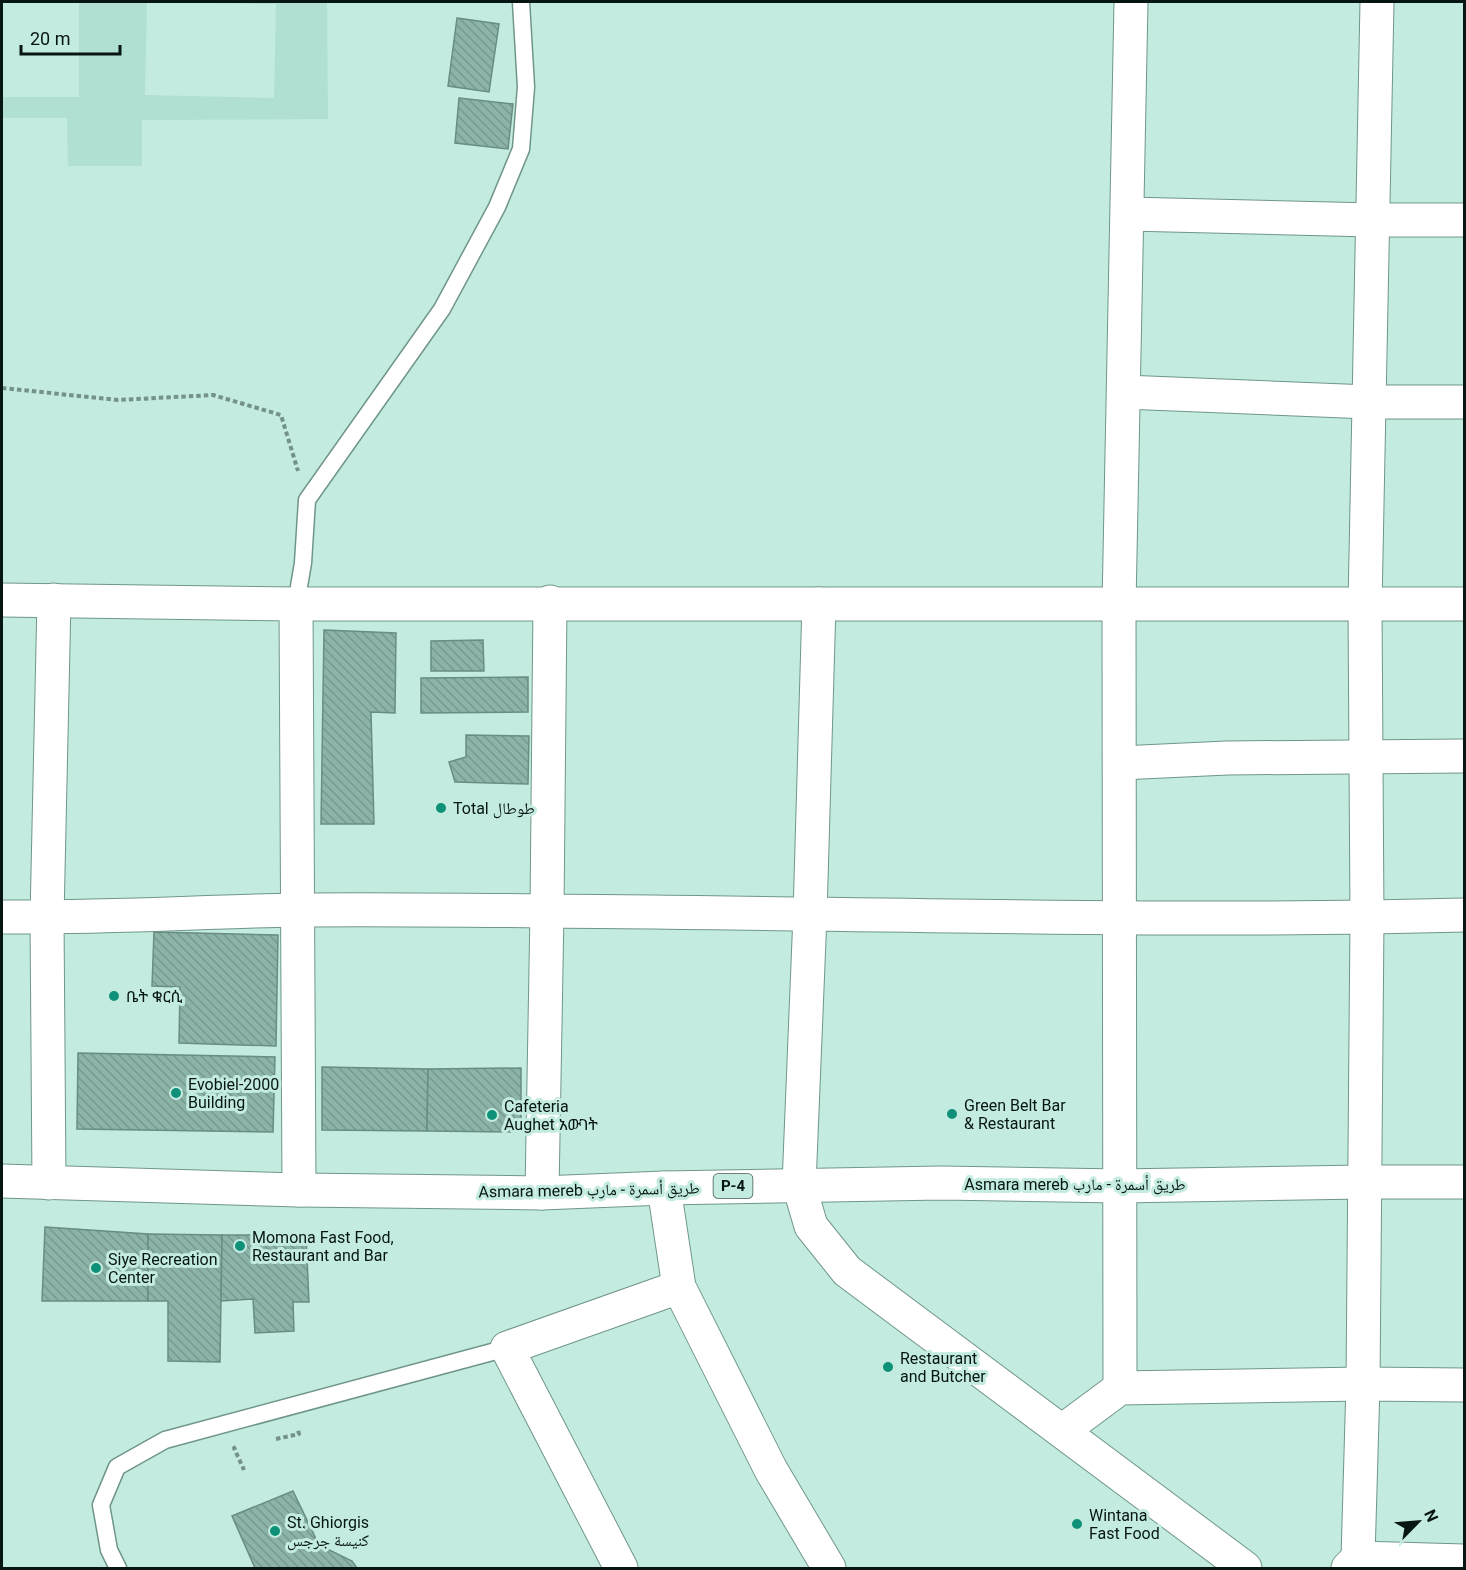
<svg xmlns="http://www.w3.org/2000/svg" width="1466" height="1570" viewBox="0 0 1466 1570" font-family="Roboto,'Noto Naskh Arabic','Noto Sans Ethiopic',sans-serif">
<defs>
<pattern id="building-back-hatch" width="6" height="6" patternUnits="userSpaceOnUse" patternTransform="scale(1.5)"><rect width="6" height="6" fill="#8cb3a7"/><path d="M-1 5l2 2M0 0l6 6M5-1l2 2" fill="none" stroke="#77998f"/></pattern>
</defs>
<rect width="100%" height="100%" fill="#c3ebdf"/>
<path fill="#b0e0d1" d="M2,2H147L145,95L274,98L276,4L155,2H327L328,119L142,120V166H68L67,118H2V97H79V3Z"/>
<g fill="url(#building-back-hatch)" stroke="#688d83" stroke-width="1.5">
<path d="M457,18L499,24L489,92L448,86Z"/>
<path d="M459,98L513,104L508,149L455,143Z"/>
<path d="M324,630L396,633L395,713L371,712L374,824H321Z"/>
<path d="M483,640L484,671H431V641Z"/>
<path d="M528,677V712L421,713V678Z"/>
<path d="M466,735L529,736L528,784L455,782L449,762L466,757Z"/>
<path d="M154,932L278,935L276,1046L179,1043L180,987L152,986Z"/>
<path d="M78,1053L275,1057L273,1132L77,1129Z"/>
<path d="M322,1067L428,1069L427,1131L322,1130Z"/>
<path d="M521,1068V1132L427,1131L428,1069Z"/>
<path d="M45,1227L148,1234V1301H42Z"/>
<path d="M148,1234L222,1235L220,1362L168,1361V1301H148Z"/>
<path d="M222,1235H306L309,1302H293L294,1331L255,1333L253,1299L221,1301Z"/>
<path d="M293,1491L319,1545L352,1561L357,1568H255L232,1516Z"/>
</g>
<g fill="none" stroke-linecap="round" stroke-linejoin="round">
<defs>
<g id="lane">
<path d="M296,604L303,563L307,500L442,309L497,207L521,149L526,87L521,2"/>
<path d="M118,1568L109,1550L101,1505L117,1467L165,1440L507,1348"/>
</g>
<g id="street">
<path d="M1128,214L1372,220H1464"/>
<path d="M1124,392L1369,402H1464"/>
<path d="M2,600L296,604H1464"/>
<path d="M296,604L299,1190"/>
<path d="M819,604L810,915L799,1185L811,1226L847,1271L1245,1568"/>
<path d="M1120,763L1227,758L1464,756"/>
<path d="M2,917C100,918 197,912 295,910C379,909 462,910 545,911C852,913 1158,923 1464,915"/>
<path d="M49,1183L47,918L54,600"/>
<path d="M664,1188L679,1287L771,1470L829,1568"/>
<path d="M542,1193L547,911L550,602"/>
<path d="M1120,1388L1119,605L1131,2"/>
<path d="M1062,1431L1120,1388L1363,1384L1464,1385"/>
<path d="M1358,1558L1464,1561"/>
<path d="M621,1568L507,1348L679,1287"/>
<path d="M1348,1568L1358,1558L1363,1384L1367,918L1365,605L1377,2"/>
</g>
<path id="highway" d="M2,1181L299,1190L542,1193L664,1188L941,1183L1119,1186L1364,1182H1464"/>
</defs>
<use href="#lane" stroke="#70968b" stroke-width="19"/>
<use href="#street" stroke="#70968b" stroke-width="35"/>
<use href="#highway" stroke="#70968b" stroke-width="35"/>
<g stroke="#749289" stroke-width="4" stroke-dasharray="4.5 3" stroke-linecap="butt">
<path d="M2,388L118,400L213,395L281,415L298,471"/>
<path d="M276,1439L299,1434L298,1430"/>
<path d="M236,1447L234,1448L244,1470"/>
</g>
<use href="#lane" stroke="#fff" stroke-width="16"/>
<use href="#street" stroke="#fff" stroke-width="33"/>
<use href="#highway" stroke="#fff" stroke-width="33"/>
</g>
<g fill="#0f9179" stroke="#c3ebdf" stroke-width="2">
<circle cx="441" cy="808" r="6"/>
<circle cx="114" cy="996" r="6"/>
<circle cx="176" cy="1093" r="6"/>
<circle cx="952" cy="1114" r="6"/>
<circle cx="492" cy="1115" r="6"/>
<circle cx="240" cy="1246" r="6"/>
<circle cx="96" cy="1268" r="6"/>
<circle cx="888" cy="1367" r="6"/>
<circle cx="1077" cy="1524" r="6"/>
<circle cx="275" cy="1531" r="6"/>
</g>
<g text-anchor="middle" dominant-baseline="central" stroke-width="6" stroke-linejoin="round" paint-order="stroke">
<rect fill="#c3ebdf" stroke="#3f5650" stroke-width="1.5" x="713.5" y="1174" width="39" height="24" rx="4.5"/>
<g font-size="15" font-weight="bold" fill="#071612">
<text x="733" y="1186">P-4</text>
</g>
<g font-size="16" fill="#071612" stroke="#c3ebdf" text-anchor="start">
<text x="453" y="808">Total طوطال</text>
<text x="126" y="996">ቤት ቁርሲ</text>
<text x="188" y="1084">Evobiel-2000<tspan x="188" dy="18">Building</tspan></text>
<text x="964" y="1105">Green Belt Bar<tspan x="964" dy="18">&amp; Restaurant</tspan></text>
<text x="504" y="1106">Cafeteria<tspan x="504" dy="18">Aughet አውገት</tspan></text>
<text x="252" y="1237">Momona Fast Food,<tspan x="252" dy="18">Restaurant and Bar</tspan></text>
<text x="108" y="1259">Siye Recreation<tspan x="108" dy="18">Center</tspan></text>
<text x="900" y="1358">Restaurant<tspan x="900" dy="18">and Butcher</tspan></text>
<text x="1089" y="1515">Wintana<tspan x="1089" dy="18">Fast Food</tspan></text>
<text x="287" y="1522">St. Ghiorgis<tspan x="287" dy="18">كنيسة جرجس</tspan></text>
</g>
<g font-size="16" fill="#071612" stroke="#c3ebdf">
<text x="1075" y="1184">Asmara mereb طريق أسمرة - مارب</text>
<text transform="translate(589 1190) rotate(-1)">Asmara mereb طريق أسمرة - مارب</text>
</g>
</g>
<rect width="1466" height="1570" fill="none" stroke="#071612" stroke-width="6"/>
<g transform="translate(1418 1522) rotate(65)" stroke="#c3ebdf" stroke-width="4.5" paint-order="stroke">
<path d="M0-4.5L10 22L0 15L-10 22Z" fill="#071612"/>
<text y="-9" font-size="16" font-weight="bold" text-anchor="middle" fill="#071612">N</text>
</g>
<path d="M21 45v9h99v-9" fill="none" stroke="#071612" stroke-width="3"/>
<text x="30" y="45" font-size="18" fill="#071612" stroke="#c3ebdf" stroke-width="4.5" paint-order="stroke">20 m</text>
</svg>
